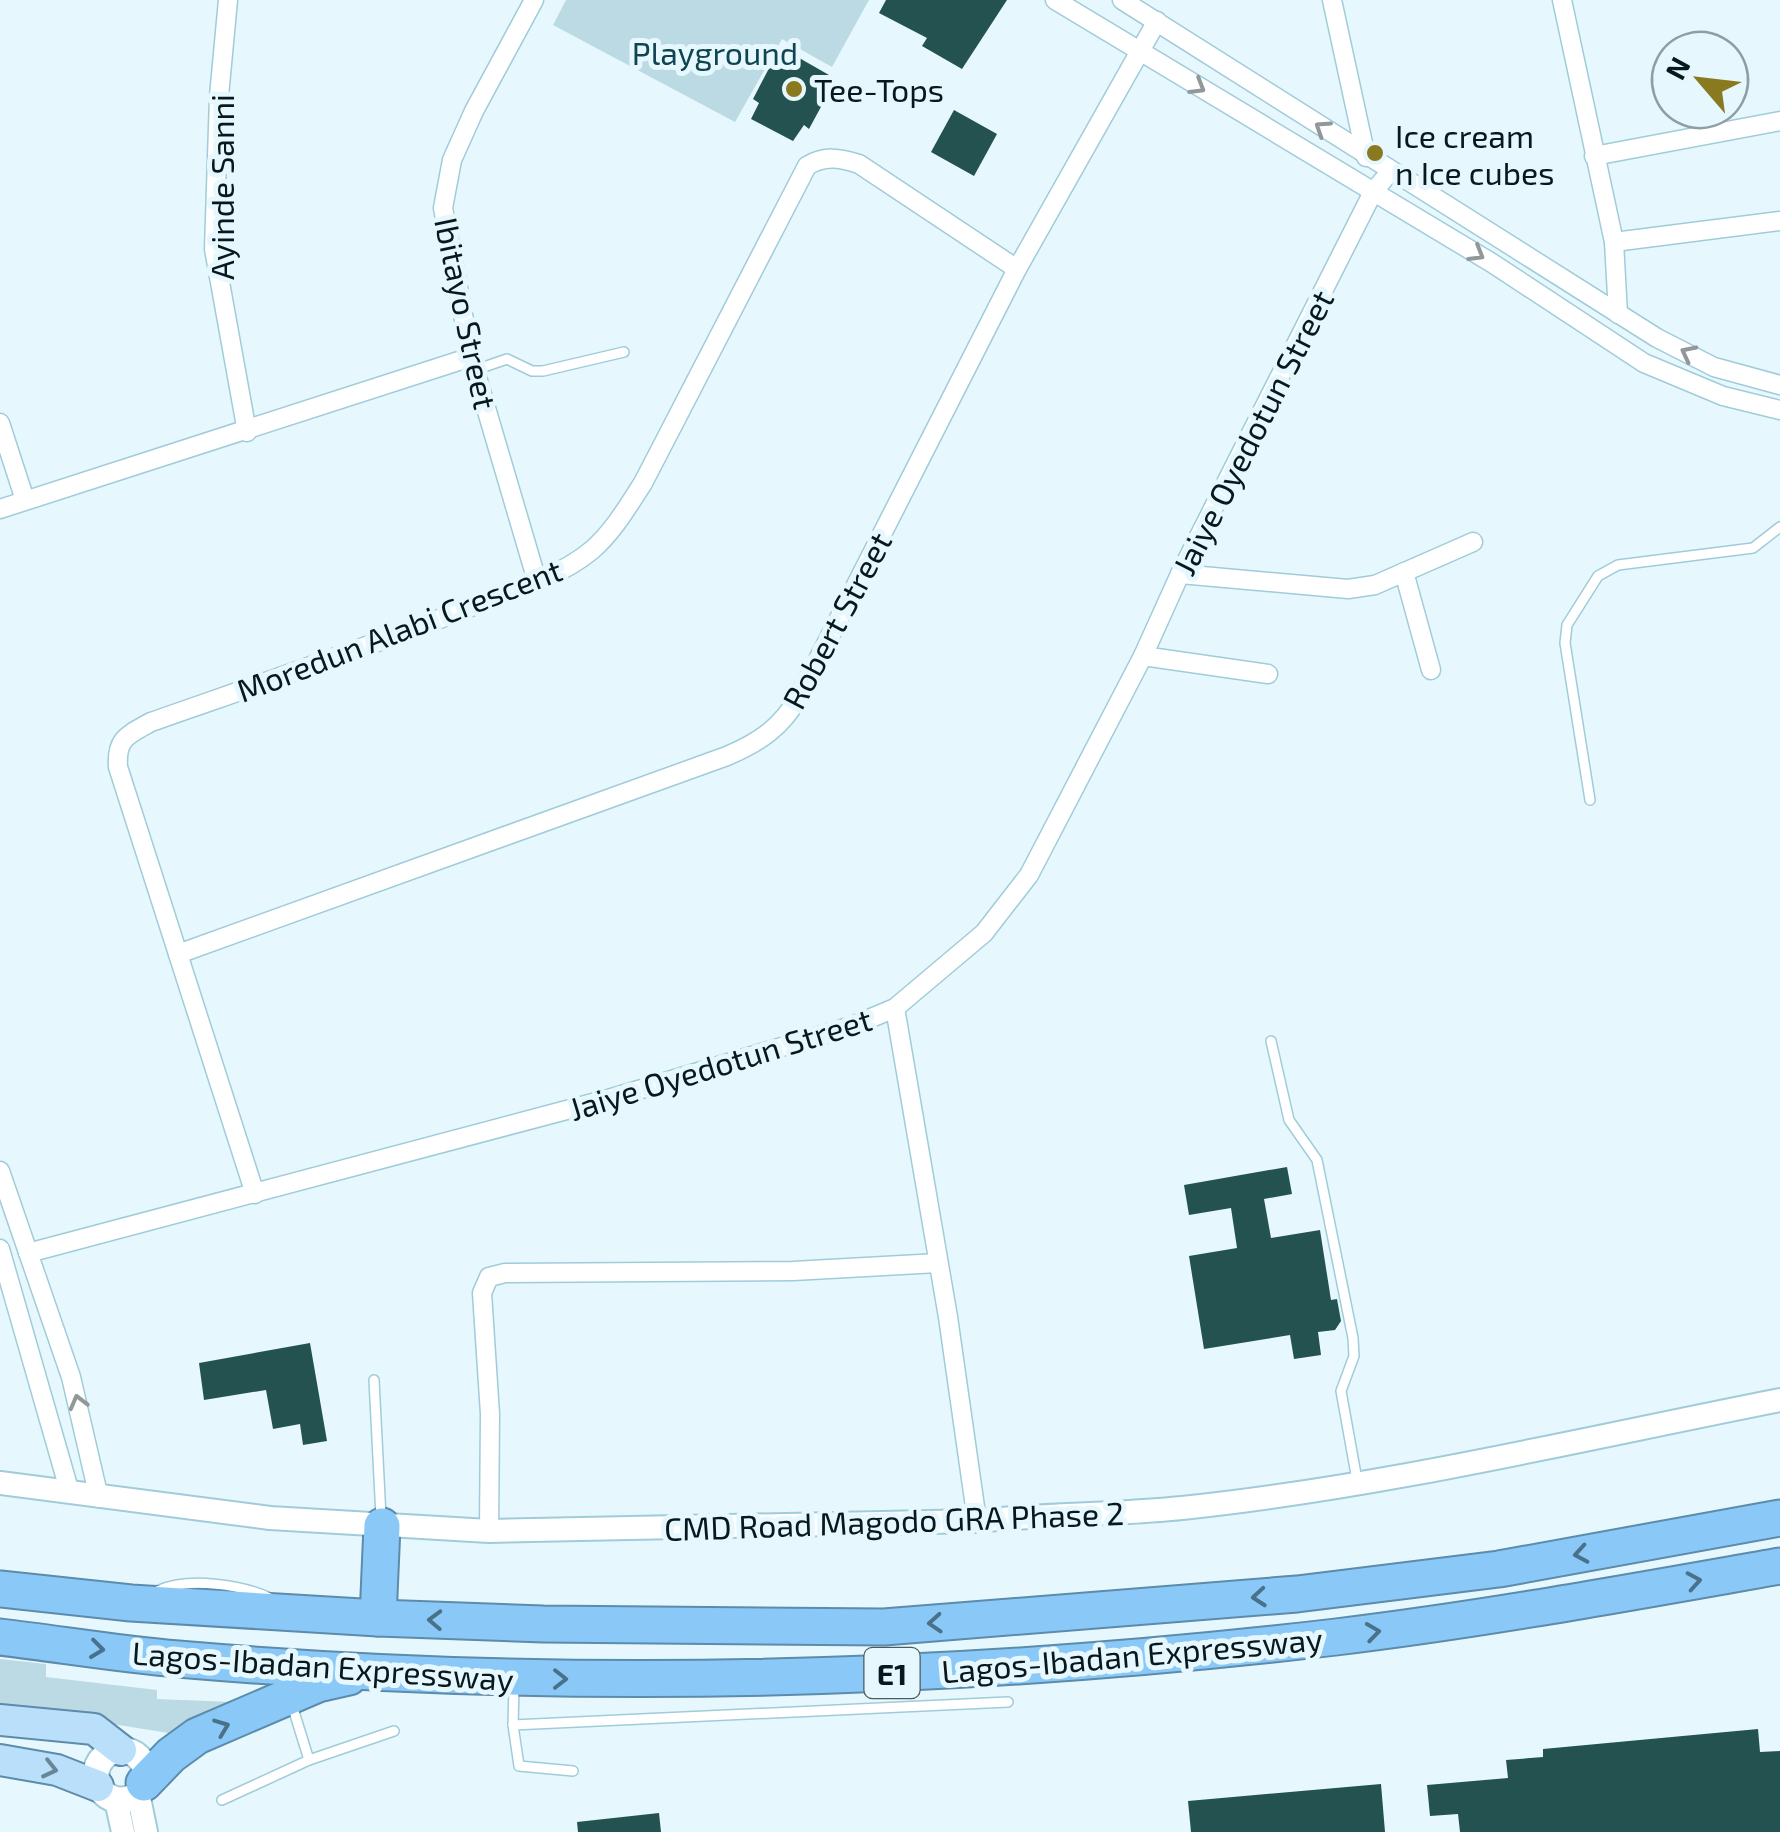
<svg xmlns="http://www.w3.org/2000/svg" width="1780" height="1832" viewBox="0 0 1780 1832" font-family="'Exo 2',sans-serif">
<rect width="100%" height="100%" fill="#e6f8fd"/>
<g fill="#bbdae3">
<path d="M566,0H869L832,67L782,39L735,122L553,25Z"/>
<path d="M0,1659L46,1664V1677L157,1690V1699L232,1702L240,1707L181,1735L0,1706Z"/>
</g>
<g fill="#245251">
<path d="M886,0H1007L962,69L922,46L927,38L879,13Z"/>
<path d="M780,47L836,79L809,129L804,125L793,141L751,119L759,103L753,99Z"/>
<path d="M954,110L997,134L974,176L931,152Z"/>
<path d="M1287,1167L1292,1194L1264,1199L1271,1238L1320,1230L1331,1300L1337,1299L1341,1321L1335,1330L1318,1332L1321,1355L1294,1359L1290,1335L1204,1349L1189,1256L1237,1248L1231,1208L1189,1215L1184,1185Z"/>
<path d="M310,1343L327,1441L303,1445L300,1424L273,1429L266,1390L204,1400L199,1363Z"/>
<path d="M1758,1729L1760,1752L1780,1751V1832H1460L1458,1814L1430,1816L1427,1785L1508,1778L1506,1760L1543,1757V1749Z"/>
<path d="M1381,1784L1385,1832H1191L1188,1801Z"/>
<path d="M659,1813L661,1832H578L577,1822Z"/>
</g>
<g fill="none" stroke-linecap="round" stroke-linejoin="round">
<defs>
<g id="service">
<path d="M475,370L507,359L532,371H543L624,352"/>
<path d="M1590,800L1565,643L1567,625L1598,576L1618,565L1753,548L1780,527"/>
<path d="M1271,1041L1289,1120L1317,1160L1353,1338L1354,1356L1341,1391L1357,1480"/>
<path d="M374,1380L381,1517"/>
<path d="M157,1591C188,1577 241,1584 272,1599"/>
<path d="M514,1687L513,1725L1008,1702"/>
<path d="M292,1705L309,1760"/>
<path d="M513,1725L519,1766L573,1771"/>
<path d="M222,1800L309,1760L394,1731"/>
</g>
<g id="minor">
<path d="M228,0L219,96L214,249L247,432"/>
<path d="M534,0L474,111L452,160L443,208L471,357L537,581"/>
<path d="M1055,0L1492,263L1644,363L1723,396L1780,410"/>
<path d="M1122,0L1657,338L1714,367L1780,385"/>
<path d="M1332,0L1366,157"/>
<path d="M1562,0L1614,242L1618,314"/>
<path d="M1594,156L1780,121"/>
<path d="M1614,242L1780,221"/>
<path d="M0,423L25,500"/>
<path d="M0,509L471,357"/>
<path d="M1404,572L1431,670"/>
<path d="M1180,574L1348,589L1375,585L1473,542"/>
<path d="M1143,656L1268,674"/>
<path d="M178,954L727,756C760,742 782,727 800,695L1017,269L1157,21"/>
<path d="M895,1008L948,1317L977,1521"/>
<path d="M0,1171L71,1377L99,1498"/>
<path d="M255,1194L118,767C116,738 128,735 151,722C257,685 363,649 468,608C509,592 557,579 592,550C613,532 628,506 643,483L807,166C825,155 840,158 859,164L1017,269"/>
<path d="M0,1249L70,1493"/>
<path d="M28,1253L608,1099L852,1026L895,1008L984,933L1029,875L1143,656L1180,574L1373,192L1390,172"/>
<path d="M489,1531L490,1414L482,1293L489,1277L505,1273L793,1271L938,1263"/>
</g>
<g id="tertiary">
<path d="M0,1483L270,1518L489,1531L977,1521C1045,1514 1114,1515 1182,1508C1383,1487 1582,1439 1780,1400"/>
<path d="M138,1793L146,1832"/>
<path d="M116,1800L123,1832"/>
</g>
<circle id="secondary" cx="121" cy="1775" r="25"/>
<g id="primary">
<path d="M0,1720L94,1729L121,1750"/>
<path d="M0,1760L57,1770L98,1786"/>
</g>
<g id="motorway">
<path d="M0,1589L131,1603L378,1618L543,1624L884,1627L1297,1594L1499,1569L1780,1518"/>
<path d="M378,1618L382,1526"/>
<path d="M0,1637C59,1644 119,1654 178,1659C564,1692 952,1682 1336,1637C1485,1619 1632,1592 1780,1566"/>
<path d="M144,1783L171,1755L197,1736L318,1684L349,1677"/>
</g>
</defs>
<use href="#service" stroke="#a0ccd9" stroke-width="12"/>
<use href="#minor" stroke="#a0ccd9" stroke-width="21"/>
<use href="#tertiary" stroke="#a0ccd9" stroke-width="26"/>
<use href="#secondary" stroke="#a0ccd9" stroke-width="29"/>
<use href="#primary" stroke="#5c8bab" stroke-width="34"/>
<use href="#motorway" stroke="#5c8bab" stroke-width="39"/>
<use href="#service" stroke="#fff" stroke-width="9"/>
<use href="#minor" stroke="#fff" stroke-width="18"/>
<use href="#tertiary" stroke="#fff" stroke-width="22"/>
<use href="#secondary" stroke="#fff" stroke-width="25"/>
<use href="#primary" stroke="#b9dffa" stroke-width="30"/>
<use href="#motorway" stroke="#8ac9f7" stroke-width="35"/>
</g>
<defs><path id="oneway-chevron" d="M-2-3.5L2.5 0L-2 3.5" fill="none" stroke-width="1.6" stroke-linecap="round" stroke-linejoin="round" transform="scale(2.5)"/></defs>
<g stroke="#90989a">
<use href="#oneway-chevron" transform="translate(1198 87) rotate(31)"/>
<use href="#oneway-chevron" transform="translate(1322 128) rotate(-147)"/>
<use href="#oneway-chevron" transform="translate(1477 254) rotate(31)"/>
<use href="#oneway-chevron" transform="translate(1688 353) rotate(-153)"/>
<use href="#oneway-chevron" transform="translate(78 1402) rotate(-105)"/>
</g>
<g stroke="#49718a">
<use href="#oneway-chevron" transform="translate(1581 1554) rotate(170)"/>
<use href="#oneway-chevron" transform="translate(1694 1581) rotate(-10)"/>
<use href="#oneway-chevron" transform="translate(1259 1597) rotate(175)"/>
<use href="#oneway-chevron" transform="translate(435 1620) rotate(-178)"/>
<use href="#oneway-chevron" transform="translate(935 1623) rotate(176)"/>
<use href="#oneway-chevron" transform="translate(1373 1632) rotate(-8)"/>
<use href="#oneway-chevron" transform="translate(97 1649) rotate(7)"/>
<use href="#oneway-chevron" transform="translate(560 1679)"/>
<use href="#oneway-chevron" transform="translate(222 1727) rotate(-21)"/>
</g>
<use stroke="#698697" href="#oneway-chevron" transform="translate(50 1769) rotate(13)"/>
<g fill="#897a1f" stroke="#e6f8fd" stroke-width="4">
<circle cx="794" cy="89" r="10"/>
<circle cx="1375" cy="153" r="10"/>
</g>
<g text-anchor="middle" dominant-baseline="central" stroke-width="10" stroke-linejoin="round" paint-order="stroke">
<rect fill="#e6f8fd" stroke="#4b5c61" stroke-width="2.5" x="864.5" y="1648" width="55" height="50" rx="8"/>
<g font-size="30" font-weight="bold" fill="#08191e">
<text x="892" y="1673">E1</text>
</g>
<g font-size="32" fill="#0f4451" stroke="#e6f8fd">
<text x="715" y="52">Playground</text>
</g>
<g font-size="32" fill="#08191e" stroke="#e6f8fd" text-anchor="start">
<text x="814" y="89">Tee-Tops</text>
<text x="1395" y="135">Ice cream<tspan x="1395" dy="37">n Ice cubes</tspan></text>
</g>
<g font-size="32" fill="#08191e" stroke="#e6f8fd">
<text transform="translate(221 187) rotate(-90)">Ayinde Sanni</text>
<text transform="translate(467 313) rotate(78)">Ibitayo Street</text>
<text transform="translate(1252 432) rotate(-63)">Jaiye Oyedotun Street</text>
<text transform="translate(836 620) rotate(-62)">Robert Street</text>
<text transform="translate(399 629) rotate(-21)">Moredun Alabi Crescent</text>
<text transform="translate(720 1063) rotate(-17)">Jaiye Oyedotun Street</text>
<text transform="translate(894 1520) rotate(-2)">CMD Road Magodo GRA Phase 2</text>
<text transform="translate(1132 1654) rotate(-5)">Lagos-Ibadan Expressway</text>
<text transform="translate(323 1665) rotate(4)">Lagos-Ibadan Expressway</text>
</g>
</g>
<g transform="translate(1700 80) rotate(298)"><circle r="48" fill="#e6f8fd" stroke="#8d9fa4" stroke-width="2.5"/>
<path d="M0-8L18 38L0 25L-18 38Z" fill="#897a1f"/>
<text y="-15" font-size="28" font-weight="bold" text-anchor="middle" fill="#08191e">N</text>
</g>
</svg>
